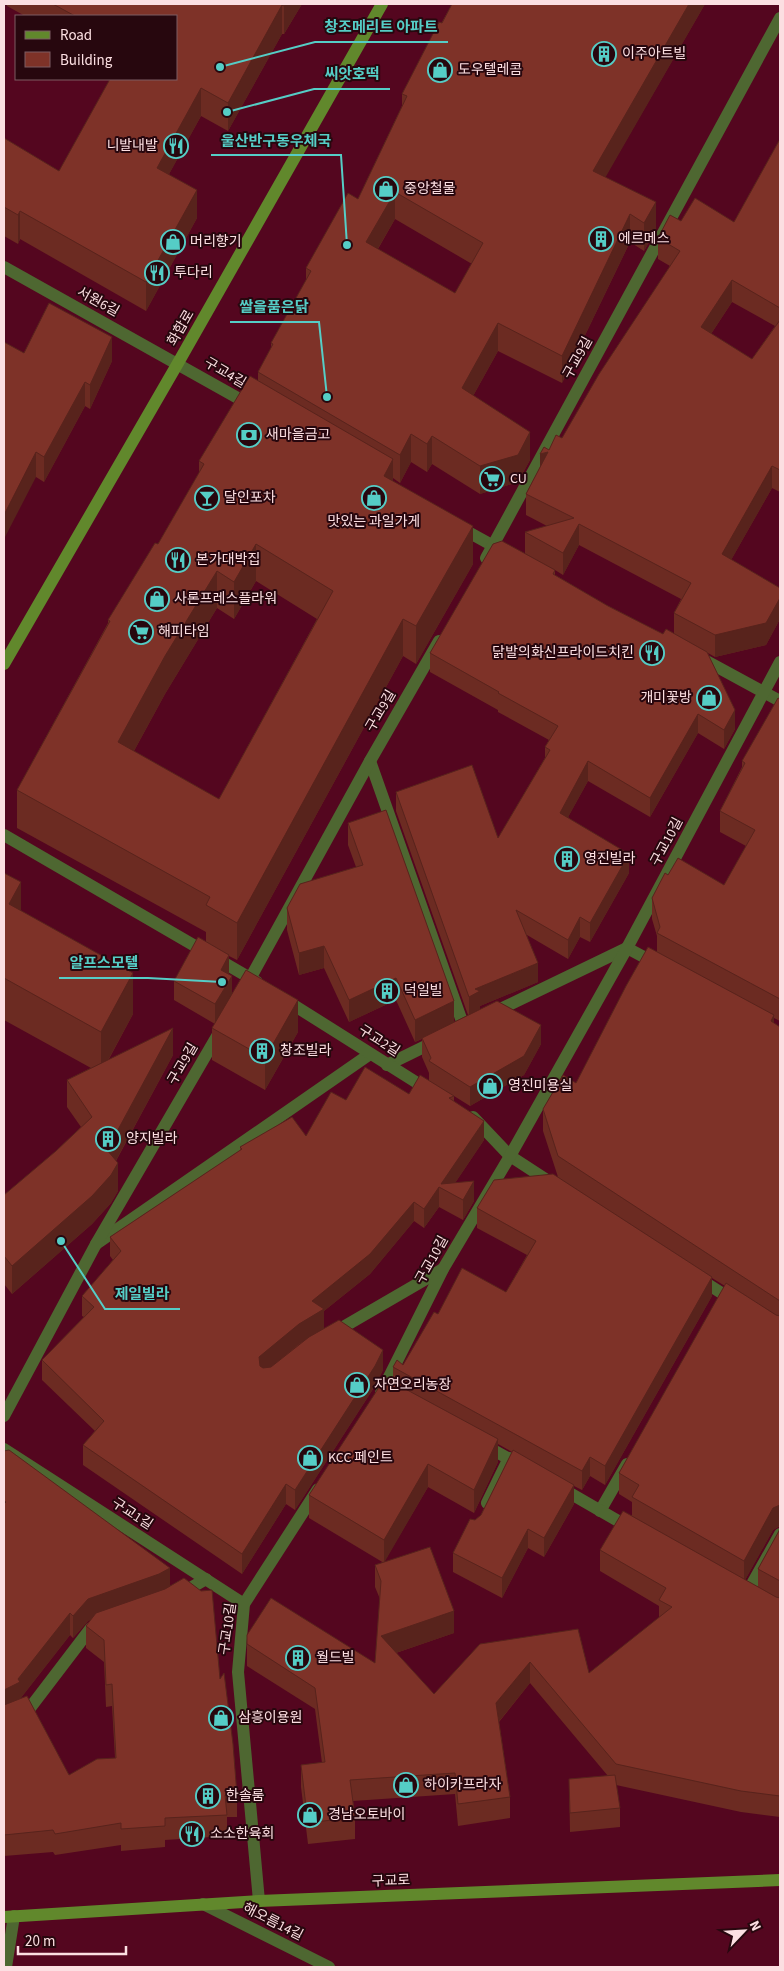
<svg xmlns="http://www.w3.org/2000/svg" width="784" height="1971" viewBox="0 0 784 1971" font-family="'Source Sans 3','Noto Sans KR',sans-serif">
<rect width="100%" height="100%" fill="#54061f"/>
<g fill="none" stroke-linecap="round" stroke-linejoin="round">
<g stroke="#4e6731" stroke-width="12">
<path d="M370,761L464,1027"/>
<path d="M492,1013L627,948"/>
<path d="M387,1065L436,1041"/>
<path d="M96,1244L370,1054"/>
<path d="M333,1333L443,1269"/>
<path d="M487,1503L509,1458"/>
<path d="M600,1511L627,1464"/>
<path d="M747,1593L780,1534"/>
<path d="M180,1594L206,1579"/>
<path d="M4,1719L30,1708L91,1628L98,1625"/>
<path d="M203,1904L329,1967"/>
</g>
<g stroke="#4e6731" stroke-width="12">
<path d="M4,267L252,406"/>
<path d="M459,527L499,549"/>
<path d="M486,558L780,18"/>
<path d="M699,657L780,701"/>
<path d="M4,835L257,982"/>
<path d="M627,948L657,964"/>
<path d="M245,988L370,761L439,641"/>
<path d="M284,999L430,1091"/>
<path d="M473,1117L510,1156L553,1184"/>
<path d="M698,1278L734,1301"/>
<path d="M381,1393L443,1269L510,1156L627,948L780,662"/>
<path d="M4,1416L96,1244L220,1031"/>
<path d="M484,1445L524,1467"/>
<path d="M4,1449L244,1604"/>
<path d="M561,1488L632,1529"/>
<path d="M259,1901L238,1672L244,1604L318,1489"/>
<path d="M6,1967L14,1916"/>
</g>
<g stroke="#61882c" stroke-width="12">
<path d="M4,664L178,363L382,4"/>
<path d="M4,1917L259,1901L780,1880"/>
</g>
</g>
<g fill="#6c2b22" fill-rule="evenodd">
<path d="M7,4H302L284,34H282L228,131L201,116L169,174L197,218L146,311L20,239L18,244L4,236V138L59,171L176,16H25L7,6Z"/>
<path d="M452,4H705L605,177L656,230L644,251L630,242L562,383L498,351L473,396L530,460L518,482L480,494L432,464L427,472L411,462L400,483L393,478V481L473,564L416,664L403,656L237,960L229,956V975L232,995L298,1032L265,1090L212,1060V1028L215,1024L174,1000V981L206,942V932L17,828V790L108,623V620L158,544L199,473V461L258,381V372L271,348V343L306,281V268L358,199L402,106V94ZM395,219L472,264L455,293L378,249ZM256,581L317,619L219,799L134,751L165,694L217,608L234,619Z"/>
<path d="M780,139V492L772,488L731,560L780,588V619L766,645L715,657L708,653L735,729L724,749L698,733L650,817L588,781L568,817L629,873L590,942L580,937L568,959L527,935L538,982L480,1006V1009L541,1044L524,1075L470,1106L454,1096V1101L484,1140L455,1183L474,1201L463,1220L439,1207L424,1228L414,1221L370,1274L324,1311V1328L383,1370L375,1386L295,1510L286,1504L242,1574L83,1465V1445L95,1431L42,1380V1360L84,1317L82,1316V1296L113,1260L110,1256V1237L240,1151V1147L306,1136L346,1100L409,1094L429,1080V1073L422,1057V1039L415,1042L396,1000L349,1022L324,968L299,975L287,930V908L356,867L348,845V823L454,1022L468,1015L396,811V792L498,838L545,758V747L549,740L498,712V710L430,672V653L525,553V532L547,526L526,515V494L549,450L562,438L670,266L658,259V238L681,221L734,222ZM732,302L775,326L752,359L711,334ZM579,545L681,599L674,613V634H663L608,606L555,575V570L563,575ZM304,1340L270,1367L299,1344Z"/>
<path d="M24,353L112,361L90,409L85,406L44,482L36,477Z"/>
<path d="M780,699V1021L774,1018V1023L780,1027V1526L773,1530L745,1580L758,1587V1569L780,1529V1817L741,1812L616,1785L620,1808V1827L570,1832L569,1779L608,1776L530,1683L499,1722L510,1797V1818L458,1826L455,1794L353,1801L355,1817V1839L308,1844L301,1787V1765L322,1763L315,1709L247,1666V1644L375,1663L380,1599L375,1587V1565L384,1563L309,1518V1495L393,1382V1367L403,1365L438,1314L506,1292L527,1255L477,1228V1208L558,1177L543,1131V1109L576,1083L657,952V936L652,919V898L668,875L724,885L746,846L720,832V811L742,767V761ZM712,1278L725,1286L619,1473V1494L632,1502V1515L600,1550V1571L659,1606V1618L589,1673L480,1644L434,1694L396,1653L454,1633L384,1562L428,1487L474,1513L498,1462V1444L512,1452L481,1515L475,1520L453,1553V1572L502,1598L528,1548L544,1557L574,1504V1486L582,1490L590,1476L605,1485L712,1296Z"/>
<path d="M4,873L21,911L133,1014L109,1059L173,1055L116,1161L118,1191L111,1203L92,1224L12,1294L4,1284V1195L56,1151L81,1127L67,1107V1080L91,1068L4,1020Z"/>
<path d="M4,1451L170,1586L220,1679L237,1795V1817H227V1836L165,1840V1847L121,1851V1845L55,1855L53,1852L4,1856ZM91,1619L86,1626V1648L104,1662L106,1707L112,1706L115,1758L69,1775L20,1699L70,1635L73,1638L88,1621Z"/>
</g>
<g fill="#58231c">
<path d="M285,4H302L284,34V6Z"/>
<path d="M689,4H705L593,199V171Z"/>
<path d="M282,5V34L228,131V103Z"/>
<path d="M201,88V116L157,196V168Z"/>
<path d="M197,190V218L146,311V282Z"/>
<path d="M395,192V219L366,269V242Z"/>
<path d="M656,202V230L644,251V223Z"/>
<path d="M20,211V239L18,244V215Z"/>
<path d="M630,214V242L562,383V356Z"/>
<path d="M732,280V302L701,349V327Z"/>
<path d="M498,323V351L462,416V388Z"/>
<path d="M112,337V361L90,409V385Z"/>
<path d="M85,382V406L44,482V457Z"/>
<path d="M530,432V460L518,482L480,494V466Z"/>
<path d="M411,434V462L400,483V455Z"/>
<path d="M432,436V464L427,472V444Z"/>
<path d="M36,452V477L4,539V515Z"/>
<path d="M548,452L540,476V454Z"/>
<path d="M393,459V497L384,476Z"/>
<path d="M772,466V488L722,576V554Z"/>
<path d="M579,524V545L563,575V553Z"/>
<path d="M473,526V564L416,664V626Z"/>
<path d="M256,544V581L234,619V582Z"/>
<path d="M217,571V608L165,694L118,780V742L165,656Z"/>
<path d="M780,598V619L766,645L715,657V635Z"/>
<path d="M403,619V656L237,960V923Z"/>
<path d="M735,710V729L724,749V730Z"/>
<path d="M698,714V733L650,817V798Z"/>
<path d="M588,761V781L560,832V813Z"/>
<path d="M629,854V873L590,942V923Z"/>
<path d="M21,882V924L9,904Z"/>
<path d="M580,917V937L568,959V940Z"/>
<path d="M324,946V968L299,975V953Z"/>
<path d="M229,955V975L221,970Z"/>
<path d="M538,963V982L480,1006V1011L469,1016V997L475,989Z"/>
<path d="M133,973V1014L101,1073V1032Z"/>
<path d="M232,976V995L215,1024V1004Z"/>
<path d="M396,978V1000L349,1022V1000Z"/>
<path d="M298,1000V1032L265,1090V1058Z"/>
<path d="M454,1001V1023L415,1042V1020Z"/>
<path d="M774,1015V1036L771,1021Z"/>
<path d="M541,1025V1044L524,1075L470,1106V1087Z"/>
<path d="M173,1028V1055L107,1177V1150Z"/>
<path d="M484,1121V1140L449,1192L441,1184Z"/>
<path d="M118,1163V1191L111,1203L92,1224L12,1294V1266Z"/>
<path d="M474,1181V1201L463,1220V1200Z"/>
<path d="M439,1187V1207L424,1228V1209Z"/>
<path d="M414,1202V1221L370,1274L324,1311V1329L299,1344L259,1377V1357L312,1301Z"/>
<path d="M712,1277V1296L605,1485V1466Z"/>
<path d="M383,1350V1370L375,1386L295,1510V1490Z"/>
<path d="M498,1439V1462L474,1513V1490Z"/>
<path d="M590,1457V1476L582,1490V1471Z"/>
<path d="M428,1464V1487L384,1563V1540Z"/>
<path d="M286,1484V1504L242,1574V1554Z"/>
<path d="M574,1485V1504L544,1557V1538Z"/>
<path d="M779,1504V1526L773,1530L744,1582V1561L773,1508Z"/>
<path d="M528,1529V1548L502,1598V1578Z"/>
<path d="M170,1568V1590L159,1596L88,1621L73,1638V1616L88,1599Z"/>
<path d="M454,1611V1633L381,1658V1636Z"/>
<path d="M70,1613V1635L20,1699L4,1711V1690L18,1679Z"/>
<path d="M530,1662V1683L496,1725V1703Z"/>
</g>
<g fill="#7e3228" stroke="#58231c" fill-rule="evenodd">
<path d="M53,4H285L284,6L282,5L228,103L201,88L157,168L197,190L146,282L20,211L18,215L4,207V138L59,171L110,79H176V16H75Z"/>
<path d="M452,4H689L593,171L656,202L644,223L630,214L562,356L498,323L462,388L530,432L518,455L480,466L432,436L427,444L411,434L400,455L258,372L273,344L271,343L311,271L306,268L348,193L358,199L407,96L402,94L439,22L442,23ZM395,192L483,243L455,293L366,242Z"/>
<path d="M780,139V308L732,280L701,327L752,359L780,320V470L772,466L722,554L780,588V598L766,623L715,635L674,613L691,583L579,524L563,553L525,532L574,518L526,494L548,452L540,454L544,447L549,450L556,435L562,438L599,374L680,251L658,238L670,215L681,221L695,198L734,222Z"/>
<path d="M49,303L112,337L90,385L85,382L44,457L36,452L4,515V342L24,353Z"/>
<path d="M250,376L393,459L384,476L473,526L416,626L403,619L237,923L206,905L210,897L17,790L110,621L108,620L155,543L158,544L204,464L199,461ZM256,544L333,591L219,799L118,742L165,656L217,571L234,582Z"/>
<path d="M502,541L555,570L553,574L608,606L663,634L666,629L707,652L735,710L724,730L698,714L650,798L588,761L560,813L629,854L590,923L580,917L568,940L516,910L538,963L475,989L480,991L469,997L396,792L472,765L498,838L550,750L545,747L558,726L498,693L499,692L430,653L493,544Z"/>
<path d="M778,698L780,699V999L657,933L660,927L652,898L665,873L668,875L678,858L724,885L755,830L720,811L745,763L742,761Z"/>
<path d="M386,810L454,1001L415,1020L396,978L349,1000L324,946L299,953L287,908L300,884L363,865L348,823Z"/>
<path d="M4,873L21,882L9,904L133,973L101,1032L4,978Z"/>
<path d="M198,937L229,955L221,970L232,976L215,1004L174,981Z"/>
<path d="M648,947L774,1015L771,1021L780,1027V1301L558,1156L543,1109L563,1075L576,1083L626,986Z"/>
<path d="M246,970L298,1000L265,1058L212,1028Z"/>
<path d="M497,1001L541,1025L524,1056L470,1087L429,1061L431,1058L422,1038Z"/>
<path d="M173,1028L107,1150L118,1163L111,1175L92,1196L12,1266L4,1256V1195L56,1151L92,1117L67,1080Z"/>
<path d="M365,1067L409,1094L420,1075L454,1096L449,1098L484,1121L441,1184L474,1181L463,1200L439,1187L424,1209L414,1202L370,1254L312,1301L324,1309L299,1324L259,1357L260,1366L263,1368L271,1367L309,1337L339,1320L383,1350L375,1366L295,1490L286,1484L242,1554L83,1445L104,1421L42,1360L94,1307L82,1296L121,1251L110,1237L242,1149L240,1147L292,1117L306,1136L331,1092L346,1100Z"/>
<path d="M553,1174L712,1277L605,1466L590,1457L582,1471L393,1367L397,1360L403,1365L434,1312L438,1314L462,1268L506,1292L536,1241L477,1208L494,1180Z"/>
<path d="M726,1283L776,1315L780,1316V1505L773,1508L744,1561L632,1497L639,1485L619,1473Z"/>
<path d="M385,1378L498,1439L474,1490L428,1464L384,1540L309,1495Z"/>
<path d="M9,1450L170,1568L159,1574L88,1599L73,1616L70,1613L18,1679L20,1682L4,1690V1504L6,1502L4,1501V1451Z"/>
<path d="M513,1450L574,1485L544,1538L528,1529L502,1578L453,1553L470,1519L475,1520L481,1515Z"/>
<path d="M623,1511L776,1597L780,1598V1796L741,1791L616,1764L530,1662L496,1703L510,1797L458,1804L455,1773L350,1780L355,1817L308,1823L301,1765L325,1762L315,1688L247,1644V1635L271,1598L375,1663L381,1581L375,1565L430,1547L454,1611L381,1636L434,1694L480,1644L578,1629L589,1673L672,1607L659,1600L666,1588L600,1550Z"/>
<path d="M780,1529V1581L758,1569Z"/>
<path d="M184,1578L201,1591L212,1590L220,1679L224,1673L233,1744L237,1795H225L227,1815L165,1818V1826L121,1829V1823L55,1834L53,1830L4,1835V1705L27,1696L69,1775L97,1759L116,1758L112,1684L106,1685L104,1640L86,1626L96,1613L165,1589Z"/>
<path d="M615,1775L620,1808L570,1813L569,1779Z"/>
</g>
<defs>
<symbol id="building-ring" viewBox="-11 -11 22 22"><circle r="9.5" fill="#27070e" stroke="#55cdc6" stroke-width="1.5"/><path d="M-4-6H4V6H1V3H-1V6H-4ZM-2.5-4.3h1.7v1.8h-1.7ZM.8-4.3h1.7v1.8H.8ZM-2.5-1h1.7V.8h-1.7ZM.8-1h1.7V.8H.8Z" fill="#55cdc6"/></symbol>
<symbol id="shop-ring" viewBox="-11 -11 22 22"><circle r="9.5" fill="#27070e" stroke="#55cdc6" stroke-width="1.5"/><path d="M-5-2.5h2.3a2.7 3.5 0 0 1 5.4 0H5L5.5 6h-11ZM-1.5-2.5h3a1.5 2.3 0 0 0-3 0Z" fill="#55cdc6"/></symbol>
<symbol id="restaurant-ring" viewBox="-11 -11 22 22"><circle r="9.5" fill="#27070e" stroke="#55cdc6" stroke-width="1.5"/><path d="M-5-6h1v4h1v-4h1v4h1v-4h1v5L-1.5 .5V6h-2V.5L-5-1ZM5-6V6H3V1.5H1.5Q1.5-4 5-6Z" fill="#55cdc6"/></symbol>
<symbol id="bank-ring" viewBox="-11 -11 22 22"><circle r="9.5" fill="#27070e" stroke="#55cdc6" stroke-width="1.5"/><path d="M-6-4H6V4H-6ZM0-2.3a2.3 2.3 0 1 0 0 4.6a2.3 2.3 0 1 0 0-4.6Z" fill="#55cdc6"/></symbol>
<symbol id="supermarket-ring" viewBox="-11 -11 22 22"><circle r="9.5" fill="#27070e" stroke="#55cdc6" stroke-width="1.5"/><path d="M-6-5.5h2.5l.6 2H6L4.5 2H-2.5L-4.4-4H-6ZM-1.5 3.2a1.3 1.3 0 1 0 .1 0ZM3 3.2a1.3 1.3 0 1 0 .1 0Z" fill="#55cdc6"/></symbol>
<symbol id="bar-ring" viewBox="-11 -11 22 22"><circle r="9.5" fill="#27070e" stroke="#55cdc6" stroke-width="1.5"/><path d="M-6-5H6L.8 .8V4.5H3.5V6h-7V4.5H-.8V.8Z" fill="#55cdc6"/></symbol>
</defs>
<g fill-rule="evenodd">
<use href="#building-ring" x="590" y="40" width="28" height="28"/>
<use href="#shop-ring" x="426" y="56" width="28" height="28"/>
<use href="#restaurant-ring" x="162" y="132" width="28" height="28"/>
<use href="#shop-ring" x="372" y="175" width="28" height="28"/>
<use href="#building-ring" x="587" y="225" width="28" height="28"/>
<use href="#shop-ring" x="159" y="228" width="28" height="28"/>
<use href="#restaurant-ring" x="143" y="259" width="28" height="28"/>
<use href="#bank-ring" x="235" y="421" width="28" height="28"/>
<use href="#supermarket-ring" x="478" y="465" width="28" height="28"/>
<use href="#bar-ring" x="193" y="484" width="28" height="28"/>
<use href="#shop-ring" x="360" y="484" width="28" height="28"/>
<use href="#restaurant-ring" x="164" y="546" width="28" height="28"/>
<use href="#shop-ring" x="143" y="585" width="28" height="28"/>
<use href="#supermarket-ring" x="127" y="618" width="28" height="28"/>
<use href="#restaurant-ring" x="638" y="639" width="28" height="28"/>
<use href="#shop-ring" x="695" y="684" width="28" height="28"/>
<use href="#building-ring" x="553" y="845" width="28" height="28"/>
<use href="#building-ring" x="373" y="977" width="28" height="28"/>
<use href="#building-ring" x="248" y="1037" width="28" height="28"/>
<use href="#shop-ring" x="476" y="1072" width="28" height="28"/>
<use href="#building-ring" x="94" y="1125" width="28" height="28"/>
<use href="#shop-ring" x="343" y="1371" width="28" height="28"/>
<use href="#shop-ring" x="296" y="1444" width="28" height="28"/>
<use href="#building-ring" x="284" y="1644" width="28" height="28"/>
<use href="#shop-ring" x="207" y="1704" width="28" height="28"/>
<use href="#shop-ring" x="392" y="1771" width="28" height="28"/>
<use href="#building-ring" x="194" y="1782" width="28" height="28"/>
<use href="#shop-ring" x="296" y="1801" width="28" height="28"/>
<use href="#restaurant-ring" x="178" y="1820" width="28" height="28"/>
</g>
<g text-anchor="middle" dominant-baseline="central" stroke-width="4" stroke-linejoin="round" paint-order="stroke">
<g font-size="14" fill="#fcdfe2" stroke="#27070e" text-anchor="start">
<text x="622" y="54">이주아트빌</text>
<text x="458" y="70">도우텔레콤</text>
<text x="158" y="146" text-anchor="end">니발내발</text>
<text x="404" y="189">중앙철물</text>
<text x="618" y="239">에르메스</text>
<text x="190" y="242">머리향기</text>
<text x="174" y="273">투다리</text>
<text x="266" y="435">새마을금고</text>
<text x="510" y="479">CU</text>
<text x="224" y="498">달인포차</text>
<text x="374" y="522" text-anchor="middle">맛있는 과일가게</text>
<text x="196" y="560">본가대박집</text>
<text x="174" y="599">사론프레스플라워</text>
<text x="158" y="632">해피타임</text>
<text x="634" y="653" text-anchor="end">닭발의화신프라이드치킨</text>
<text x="692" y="698" text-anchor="end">개미꽃방</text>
<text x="584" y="859">영진빌라</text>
<text x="404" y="991">덕일빌</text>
<text x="280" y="1051">창조빌라</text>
<text x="508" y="1086">영진미용실</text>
<text x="126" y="1139">양지빌라</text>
<text x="374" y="1385">자연오리농장</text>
<text x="328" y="1458">KCC 페인트</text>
<text x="316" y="1658">월드빌</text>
<text x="238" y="1718">삼흥이용원</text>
<text x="424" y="1785">하이카프라자</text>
<text x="226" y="1796">한솔룸</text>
<text x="328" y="1815">경남오토바이</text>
<text x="210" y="1834">소소한육회</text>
</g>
<g font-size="14" fill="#fcdfe2" stroke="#27070e">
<text transform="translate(98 302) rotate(29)">서원6길</text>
<text transform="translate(181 328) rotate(-60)">화합로</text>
<text transform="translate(578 358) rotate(-61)">구교9길</text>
<text transform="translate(225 373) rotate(30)">구교4길</text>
<text transform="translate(381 711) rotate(-60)">구교9길</text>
<text transform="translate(667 842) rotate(-62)">구교10길</text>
<text transform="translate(379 1041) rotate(32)">구교2길</text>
<text transform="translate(183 1064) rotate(-60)">구교9길</text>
<text transform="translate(432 1260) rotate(-61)">구교10길</text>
<text transform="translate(132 1514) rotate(33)">구교1길</text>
<text transform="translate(228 1629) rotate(-82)">구교10길</text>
<text transform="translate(391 1881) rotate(-2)">구교로</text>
<text transform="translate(273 1922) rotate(27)">해오름14길</text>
</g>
</g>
<path fill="none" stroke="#55cdc6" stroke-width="2" d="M220 67L315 42H448M227 112L314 89H390M347 245L341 155H211M327 397L319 322H230M222 982L148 978H59M61 1241L105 1309H180"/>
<g fill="#55cdc6" stroke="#27070e" stroke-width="2">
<circle cx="220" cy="67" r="5"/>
<circle cx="227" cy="112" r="5"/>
<circle cx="347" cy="245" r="5"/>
<circle cx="327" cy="397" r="5"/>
<circle cx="222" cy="982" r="5"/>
<circle cx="61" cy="1241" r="5"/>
</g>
<g font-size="15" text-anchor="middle" font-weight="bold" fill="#55cdc6" stroke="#27070e" stroke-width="4" stroke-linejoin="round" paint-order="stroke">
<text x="381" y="32">창조메리트 아파트</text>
<text x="352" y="79">씨앗호떡</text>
<text x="276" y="146">울산반구동우체국</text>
<text x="274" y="312">쌀을품은닭</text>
<text x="104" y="968">알프스모텔</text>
<text x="142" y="1299">제일빌라</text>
</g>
<rect width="784" height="1971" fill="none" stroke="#fcdfe2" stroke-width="10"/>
<rect x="15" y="15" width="162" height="65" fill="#27070e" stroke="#7c5d63"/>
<rect x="25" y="31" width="25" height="8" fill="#61882c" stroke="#7c5d63"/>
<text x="60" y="40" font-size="15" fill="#fcdfe2">Road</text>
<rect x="25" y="52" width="25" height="15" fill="#7e3228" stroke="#7c5d63"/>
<text x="60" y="65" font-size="15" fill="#fcdfe2">Building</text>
<g transform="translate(744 1931) rotate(65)" stroke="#27070e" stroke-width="4" paint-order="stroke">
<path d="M0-4L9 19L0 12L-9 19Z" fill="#fcdfe2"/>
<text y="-8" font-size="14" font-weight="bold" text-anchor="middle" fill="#fcdfe2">N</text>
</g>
<path d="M18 1946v8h108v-8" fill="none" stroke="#fcdfe2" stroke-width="2.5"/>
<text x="25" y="1946" font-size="15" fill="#fcdfe2" stroke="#27070e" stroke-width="4" paint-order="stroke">20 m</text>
</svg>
